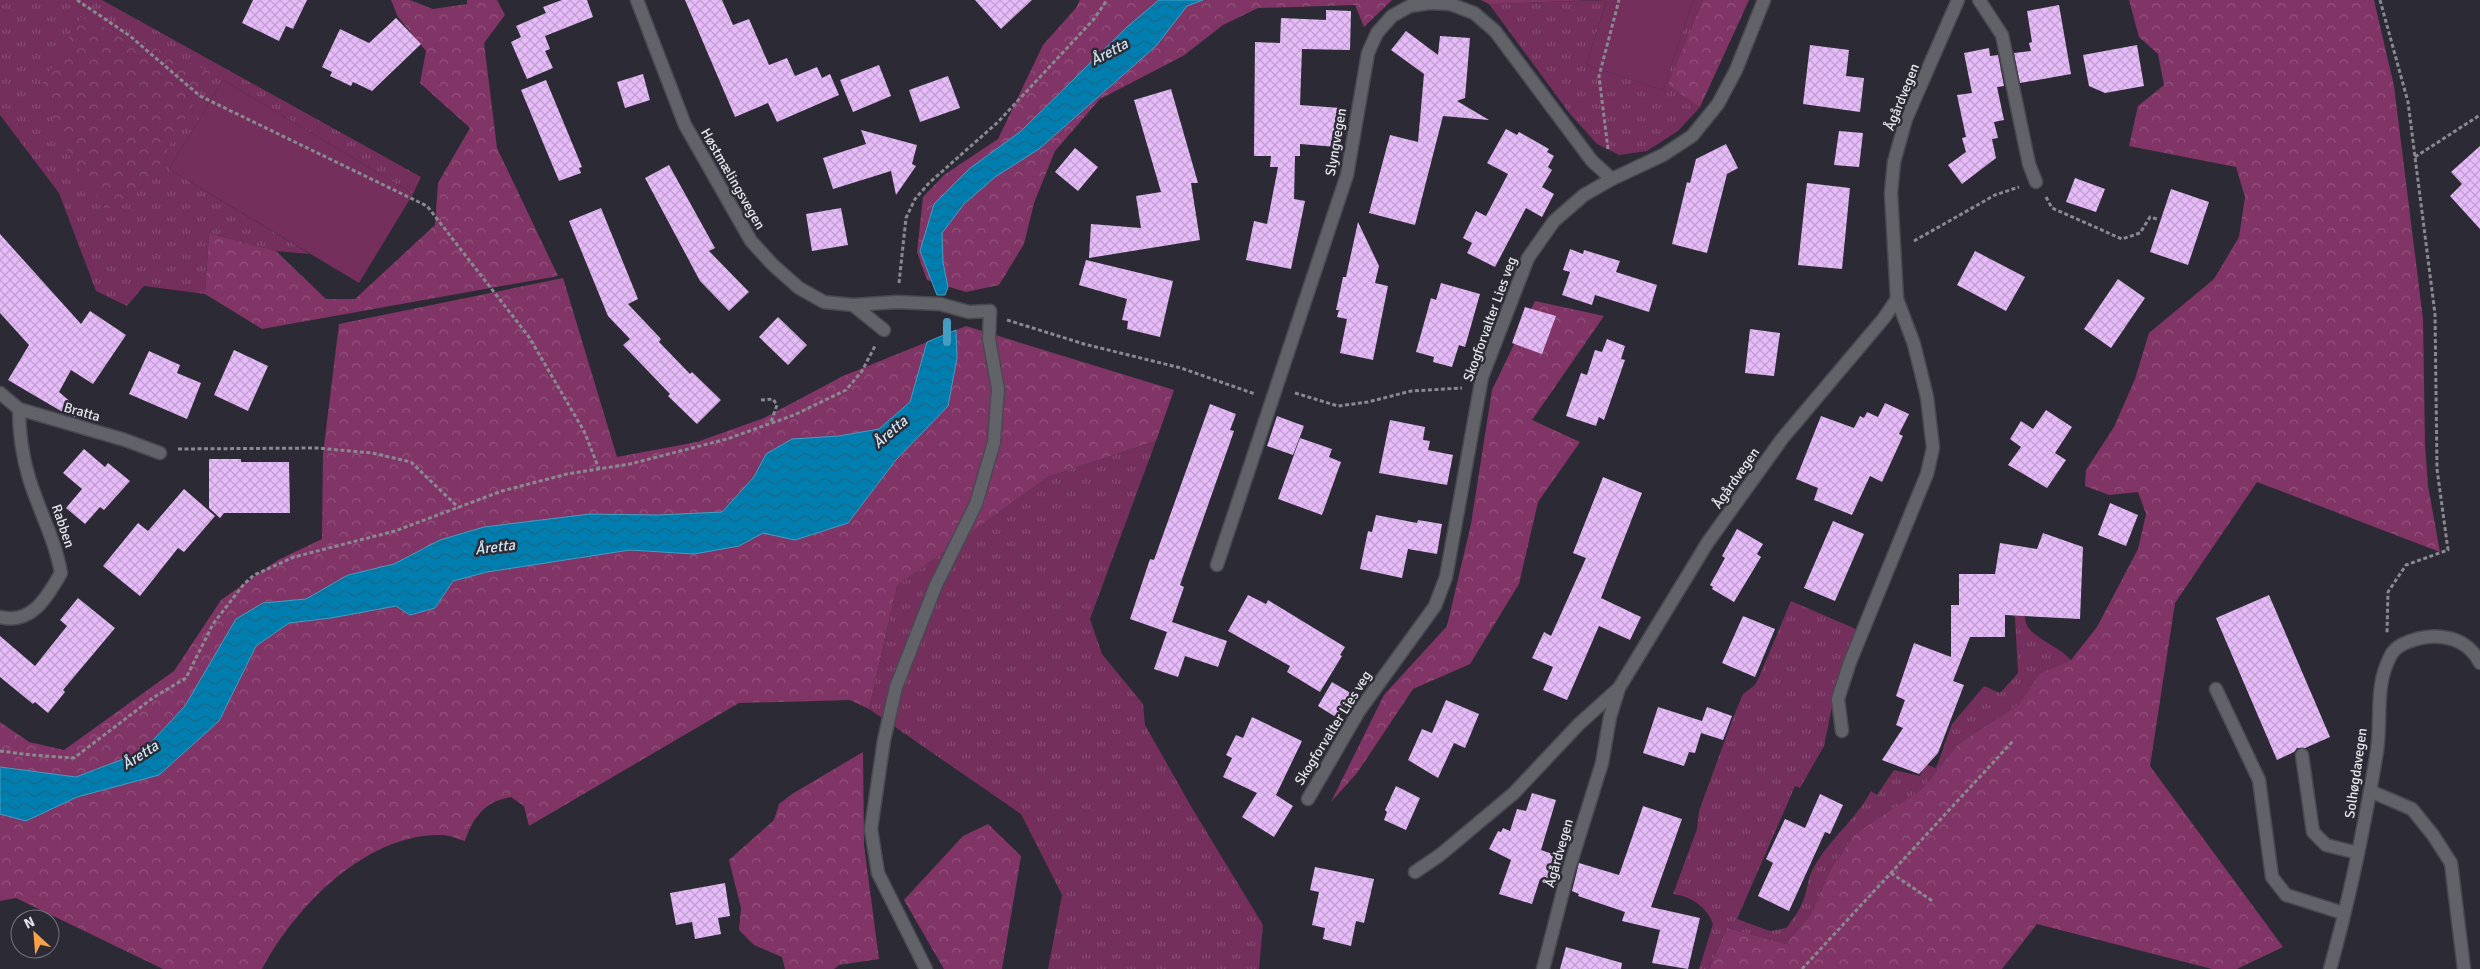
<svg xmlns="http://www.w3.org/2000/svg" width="2480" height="969" viewBox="0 0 2480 969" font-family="Signika,sans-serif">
<defs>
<pattern id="grass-tufts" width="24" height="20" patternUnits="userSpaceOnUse" patternTransform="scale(1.25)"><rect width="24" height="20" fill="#742f5c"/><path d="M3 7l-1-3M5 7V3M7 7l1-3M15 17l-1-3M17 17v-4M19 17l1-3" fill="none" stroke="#884d74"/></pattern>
<pattern id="forest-crowns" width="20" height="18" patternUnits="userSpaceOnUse" patternTransform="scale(1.25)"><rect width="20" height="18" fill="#813566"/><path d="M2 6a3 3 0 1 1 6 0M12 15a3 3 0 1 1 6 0" fill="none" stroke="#93527c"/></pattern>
<pattern id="park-crowns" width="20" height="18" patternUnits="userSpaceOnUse" patternTransform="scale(1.25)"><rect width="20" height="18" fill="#742f5c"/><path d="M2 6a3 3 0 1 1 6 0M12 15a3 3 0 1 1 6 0" fill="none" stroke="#884d74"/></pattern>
<pattern id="water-waves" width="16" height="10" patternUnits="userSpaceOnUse" patternTransform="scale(1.25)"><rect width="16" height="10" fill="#007eb0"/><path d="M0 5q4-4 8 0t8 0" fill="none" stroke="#1c6786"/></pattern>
<pattern id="building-cross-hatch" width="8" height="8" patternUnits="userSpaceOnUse" patternTransform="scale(1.25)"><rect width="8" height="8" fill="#e7bbf9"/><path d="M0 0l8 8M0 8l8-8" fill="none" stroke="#be9ecc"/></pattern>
</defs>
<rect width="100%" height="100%" fill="#2c2b35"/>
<g fill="url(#grass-tufts)">
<path d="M0,0H102L421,177L413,194L223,80L169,169L310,254L276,251L209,233L205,294L144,286L127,306L96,291L59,193L0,115Z"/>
<path d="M1607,0L1586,65L1663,90L1693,0H1703L1669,85L1700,107L1678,131L1647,151L1619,155L1597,144L1570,114L1489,4Z"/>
<path d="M1156,441L1090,619L1102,654L1143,704L1145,725L1192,808L1263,925L1259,969H1048L1062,895L1021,814L869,709L897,586L1048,477Z"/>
<path d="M1791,601L1856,629L1836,687L1824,746L1800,788L1795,786L1737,919L1770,931L1786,928C1794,918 1802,907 1805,895C1808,886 1808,877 1813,869C1828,840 1856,820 1871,791L1877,795L1894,770L1920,776L1924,764L1936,768L1952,724L1984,686L2000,693L2018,673L2015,618L2008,601L2026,607C2026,611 2024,618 2026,623C2031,638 2059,646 2071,660L2040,673L2019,704L1958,744L1923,788L1855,834L1830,870L1811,914L1786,944L1727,928L1709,969H1699L1713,924C1707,907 1691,896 1673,894L1697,829L1699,811L1733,718L1743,694L1755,685L1759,677Z"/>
</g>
<g fill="url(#forest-crowns)">
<path d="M391,0H410L433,9L467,4V0H497L505,15L484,43L497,148L558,276L262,329L205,294L209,233L276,251L326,299H355L435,225L438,183L470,128L420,83L426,51L398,17Z"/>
<path d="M1080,0H1392L1364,27L1355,5L1258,8L1223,25L1183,56L1100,99L1055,151L1034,203L1024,244L999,285L966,292L927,280L917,252L923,197L944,175L998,139L1043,45L1076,8Z"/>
<path d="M1481,0H1598L1489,4Z"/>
<path d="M1703,0H1749L1700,107L1668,85Z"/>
<path d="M2129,0H2374L2394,86L2423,319L2425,445L2428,486L2440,552L2257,482L2175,603L2150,766L2283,947L2237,969H2212L2037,924L2002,969H1709L1727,928L1786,944L1811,914L1830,870L1855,834L1923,788L1958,744L2019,704L2040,673L2071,660L2097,627L2138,549L2146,514L2138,492L2109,495L2085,486L2086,470L2114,427L2135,379L2149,333L2214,279L2239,237L2245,197L2236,167L2129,146L2138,106L2164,85L2158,54L2139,37Z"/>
<path d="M563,278L617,457L697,442L764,418L843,376L927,342L910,402L879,429L839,436L766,454L754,477L723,512L657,515L440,540L394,564L348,575L306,599L262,603L211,665L185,706L142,752L76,777L0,767V722L29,742L64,750L174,671L221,600L278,560L322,539L323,454L339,324Z"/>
<path d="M1535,301L1604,316L1532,420L1580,442L1538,502L1519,584L1470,664L1413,689L1357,773L1331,802L1384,695L1447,626L1471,524L1492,390Z"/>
<path d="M966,326L1174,390L1156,441L1048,477L897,586L869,709L850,700L739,703L529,826L524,806L511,797C485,801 473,817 465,841C458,839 449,835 442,835C366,833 295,907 262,969H163L16,898L0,901V814L26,821L77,797L159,775L219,721L256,646L289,623L331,618L396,606L410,615L435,608L453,581L487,572L630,550L694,554L739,546L763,533L795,540L848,523L895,461L957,358L956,330Z"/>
<path d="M863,752L864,845L879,959L839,965L834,969H785L782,957L754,945L739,930L741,908L729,860L774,820L779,804L792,794Z"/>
<path d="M988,824L1021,856L1002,969H944L904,900L963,836Z"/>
</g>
<path fill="url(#park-crowns)" d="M81,17L211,72L149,183L106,210L67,152L40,88Z"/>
<g fill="#742f5c">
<path d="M1607,0H1693L1663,90L1586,65Z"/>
<path d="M223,80L413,194L359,283L169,169Z"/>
</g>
<g fill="url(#water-waves)" stroke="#459dc2">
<path d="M1159,0H1203L1187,6L1156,46L1039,149L995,177L964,204L942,233L943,262L948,287L945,295H937L920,251L934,204L969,169L1021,131L1127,27Z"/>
<path d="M956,330L957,358L948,406L895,461L848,523L795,540L763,533L739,546L694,554L630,550L487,572L453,581L435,608L410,615L396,606L331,618L289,623L256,646L219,721L159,775L77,797L26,821L0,814V767L76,777L142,752L185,706L236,619L263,603L306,599L348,575L394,564L440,540L484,527L590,514L657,515L722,512L754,477L766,454L792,439L839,436L879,429L910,402L927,342Z"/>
</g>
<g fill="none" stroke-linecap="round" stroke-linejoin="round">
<path stroke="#459dc2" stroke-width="8" d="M947,342V322"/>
</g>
<g fill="url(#building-cross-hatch)">
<path d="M253,0H307L293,29L286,26L279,41L242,23Z"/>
<path d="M562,0H587L593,17L545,36L550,49L545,51L553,68L527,79L511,42L521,37L516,26L546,13L543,7Z"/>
<path d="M685,0H722L733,25L749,19L769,65L787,58L795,76L817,67L822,78L830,74L839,95L777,122L768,103L735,117Z"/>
<path d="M975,0H1032L1001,29Z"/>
<path d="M2059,5L2071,74L2020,83L2014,53L2031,51L2029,43L2032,42L2027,11Z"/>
<path d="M1326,10L1351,11L1350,50L1302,49L1300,105L1340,108L1337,147L1300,144V156H1295L1294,199L1305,201L1291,269L1246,260L1254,221L1267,224L1278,167H1270L1271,156H1254L1255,42L1280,43L1281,18L1326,20Z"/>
<path d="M396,18L421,44L372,91L353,82L351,86L330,76L332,72L322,67L340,29L369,43Z"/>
<path d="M1406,31L1438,55L1440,36L1470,38L1465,98L1457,101L1489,120L1443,116L1415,225L1369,213L1390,135L1418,142L1424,74L1391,50Z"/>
<path d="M1810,45L1849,50L1846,76L1864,78L1860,112L1803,104Z"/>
<path d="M2137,45L2144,86L2105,93L2089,86L2083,55Z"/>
<path d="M1989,48L1990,56L1998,55L2004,86L1997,87L2004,120L1994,122L1998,138L1992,139L1996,158L1962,184L1948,165L1966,152L1962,138L1966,137L1957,95L1972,93L1964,53Z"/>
<path d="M879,65L891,96L853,112L840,80Z"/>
<path d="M643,74L650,100L625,108L617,82Z"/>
<path d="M948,76L960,108L920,122L909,90Z"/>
<path d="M546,80L582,167L579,168L581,173L559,181L521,90Z"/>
<path d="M1171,89L1198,183H1191L1200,240L1089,258L1091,224L1141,228L1136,196L1161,192L1134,100Z"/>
<path d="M1506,129L1517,135L1519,132L1549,149L1547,152L1554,156L1548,167L1552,170L1542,187L1554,194L1542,217L1526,208L1495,267L1467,253L1472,243L1463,238L1476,211L1486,216L1508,174L1487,163Z"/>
<path d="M861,130L917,145L912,164L916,166L896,195L891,171L833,189L823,158L866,144Z"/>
<path d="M1839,131L1863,133L1859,167L1834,165Z"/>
<path d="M1726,144L1738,168L1727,174L1707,253L1672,244L1687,182L1690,183L1696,159Z"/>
<path d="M2480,146V229L2450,196L2462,184L2451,172Z"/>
<path d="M1075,148L1098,167L1078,191L1055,172Z"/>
<path d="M669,165L715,248L709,251L749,292L729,311L700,281L645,178Z"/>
<path d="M2075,178L2105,189L2096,212L2066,202Z"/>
<path d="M1807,183L1850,188L1842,269L1798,265Z"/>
<path d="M2171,189L2209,202L2188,265L2150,252Z"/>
<path d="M601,208L638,299L628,304L661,339L659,342L690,374L692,372L721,400L697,424L668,396L670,394L623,345L630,339L608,316L569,221Z"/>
<path d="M841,208L848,245L812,251L806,214Z"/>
<path d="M1358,222L1379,266L1375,283L1388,286L1373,360L1340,353L1347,319L1337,317L1339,310H1336L1343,277H1346Z"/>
<path d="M0,234L81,324L90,311L126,335L93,384L71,370L59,392L80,410L75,417L66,414L8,380L29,345L0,313Z"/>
<path d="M1570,249L1583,254L1584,250L1620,261L1616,272L1657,285L1649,312L1595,295L1592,305L1562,295L1570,272L1563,270Z"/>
<path d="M1975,251L2025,277L2006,311L1957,285Z"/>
<path d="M1086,260L1173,281L1160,337L1127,329L1128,321L1122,320L1127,299L1079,285Z"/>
<path d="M2118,279L2145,298L2111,348L2084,329Z"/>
<path d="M1441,283L1480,294L1465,347L1459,345L1452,367L1433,362L1434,357L1416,352L1431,298L1436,300Z"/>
<path d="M1525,307L1556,316L1542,354L1512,343Z"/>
<path d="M778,317L807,345L788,365L759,337Z"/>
<path d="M1750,329L1780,333L1774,376L1745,373Z"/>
<path d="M1607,339L1625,346L1621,359L1625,360L1604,420L1599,417L1596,426L1566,416L1581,373L1587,375L1595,350L1602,352Z"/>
<path d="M234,350L268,366L248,411L214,395Z"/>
<path d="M149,351L180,365L177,373L201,383L187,419L129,394Z"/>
<path d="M1885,403L1909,414L1899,434L1903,436L1882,482L1870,476L1852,515L1814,500L1818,488L1796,479L1821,416L1854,428L1860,416L1864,418L1867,412L1878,417Z"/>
<path d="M1210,404L1236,414L1230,430L1234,431L1180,585L1184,587L1172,622L1227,641L1218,667L1185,656L1178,677L1154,669L1167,632L1130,619L1150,559L1154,560Z"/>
<path d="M2046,410L2072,427L2055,453L2066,460L2047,488L2008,465L2021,447L2010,439L2021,421L2033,429Z"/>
<path d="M1277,416L1304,426L1293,455L1267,446Z"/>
<path d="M1390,420L1425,427L1423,440L1430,441L1428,450L1453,455L1447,485L1379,473Z"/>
<path d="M1300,438L1332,449L1329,457L1341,462L1322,515L1278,499Z"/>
<path d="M84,449L105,467L108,463L130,481L104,510L100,507L85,524L66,508L82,489L63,473Z"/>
<path d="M209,459H241V462H289L290,513H224L220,518L209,508Z"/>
<path d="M1603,477L1642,493L1601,598L1641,617L1630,640L1599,626L1567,700L1543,690L1553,667L1532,658L1544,632L1551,636L1586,558L1573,553Z"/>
<path d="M184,489L215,516L184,552L178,548L140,596L103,566L138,523L148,531Z"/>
<path d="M2110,503L2138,515L2126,546L2098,535Z"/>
<path d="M1376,515L1417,523L1418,520L1442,524L1437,554L1408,549L1402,578L1360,569L1368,531L1372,532Z"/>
<path d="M1833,521L1864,534L1835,601L1804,588Z"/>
<path d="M1737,529L1763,544L1757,554L1761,557L1734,602L1712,589L1713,587L1710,585L1725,558L1722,556Z"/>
<path d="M2043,533L2083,547L2080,619L2005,615V637H1970L1953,681L1964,685L1938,753L1919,774L1882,760L1903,728L1896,725L1905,700L1896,696L1914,643L1951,657V605H1959V574H1995L2000,543L2037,549Z"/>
<path d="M1248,595L1266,604L1268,600L1345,647L1340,655L1342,656L1320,692L1287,672L1290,666L1228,631Z"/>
<path d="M2269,595L2330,737L2305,748H2297L2294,752L2277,760L2216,618Z"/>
<path d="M78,598L115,628L63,690L65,692L48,713L35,702L33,704L0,677V636L35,666L67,626L60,620Z"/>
<path d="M1743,616L1775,629L1755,677L1722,663Z"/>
<path d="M1332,682L1354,695L1339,719L1318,706Z"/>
<path d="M1446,700L1479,714L1465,748L1454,743L1438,778L1408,760L1422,729L1432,733Z"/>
<path d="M1658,707L1702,721L1707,707L1732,716L1723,740L1701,733L1695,753L1689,752L1684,766L1643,753Z"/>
<path d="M1252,717L1302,741L1276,795L1293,806L1274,837L1242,817L1257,793L1223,777L1232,758L1226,755L1236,735L1243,738Z"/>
<path d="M1396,786L1420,798L1406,830L1384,820L1387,812L1385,810Z"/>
<path d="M1532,793L1556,800L1541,850L1564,858L1556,885L1540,879L1532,904L1499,894L1511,860L1489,849L1498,831L1501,832L1503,828L1510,831L1517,809L1526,811Z"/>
<path d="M1820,794L1843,805L1830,834L1825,832L1789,911L1758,896L1773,863L1766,859L1785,819L1805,828Z"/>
<path d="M1643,806L1682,819L1651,907L1700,918L1688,969L1652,963L1660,930L1622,921L1625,912L1578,896L1579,894L1572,891L1579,863L1619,875Z"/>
<path d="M1315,867L1374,879L1364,923L1356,921L1351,946L1323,939L1325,928L1312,925L1319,892L1310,890Z"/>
<path d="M725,883L730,916L718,918L721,934L695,939L692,922L676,925L670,893Z"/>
<path d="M1566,947L1622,963L1621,969H1560Z"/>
</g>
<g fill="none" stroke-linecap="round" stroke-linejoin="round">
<defs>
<g id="lane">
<path d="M1979,0L2002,35L2029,164L2036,182"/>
<path d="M853,305L884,330"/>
<path d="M2216,689L2259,780L2272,877L2286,895L2343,913"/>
<path d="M2302,755L2313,832L2326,845L2358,853"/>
<path d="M2370,791L2412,809L2433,835L2451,863L2464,969"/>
<path d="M926,969L878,873L871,829L884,740L896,687L936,585L976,504L994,442L998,389L989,339L990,311"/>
</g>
<g id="street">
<path d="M637,0L685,125L751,241L773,265L799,288L824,302L853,305L897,302L940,304L969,312L990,311"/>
<path d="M0,393L19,409L125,440L160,453"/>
<path d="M1217,565L1347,175L1368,53L1377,33L1392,16L1410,6L1430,3L1450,4L1474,13L1495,31L1592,161L1612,179"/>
<path d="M0,617C32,625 47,597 61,573C55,539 39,511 29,478C22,455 19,433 19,409"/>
<path d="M1842,731L1838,699L1850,662L1927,474L1933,448L1927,397L1914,344L1897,299L1891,193L1894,162L1906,119L1958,0"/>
<path d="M1308,799L1359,711L1435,606L1446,577L1482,377L1528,258L1554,221L1584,195L1612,179L1663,155L1692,136L1718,104L1736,70L1764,0"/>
<path d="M1415,872L1440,855L1514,793L1579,724L1619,688"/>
<path d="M1543,969L1568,872L1602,763L1610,717L1619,688L1708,542L1782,439L1884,318L1897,299"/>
<path d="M2330,969C2350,897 2365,824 2377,751C2382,717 2374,686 2391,655C2398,641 2427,635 2442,637C2459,639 2472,647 2480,663"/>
</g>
</defs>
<use href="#lane" stroke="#4a4952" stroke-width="15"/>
<use href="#street" stroke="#4a4952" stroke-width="15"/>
<g stroke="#898991" stroke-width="3" stroke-dasharray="4 2.5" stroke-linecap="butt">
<path d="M77,0L130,36L200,96L427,206L529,337L584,431L599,469"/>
<path d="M2380,0L2408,102L2435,314L2437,469L2448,550L2406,565L2388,592L2387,633"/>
<path d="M1608,149L1599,76L1619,0"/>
<path d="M2415,157L2480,115"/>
<path d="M2046,197L2052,208L2122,239L2140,233L2150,217L2157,219"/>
<path d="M1914,241L1995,195L2019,187"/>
<path d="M899,283L906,218L915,199L929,183L998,122L1094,19L1107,0"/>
<path d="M1007,320L1084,344L1181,368L1255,394"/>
<path d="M1295,393L1338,406L1368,402L1411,391L1462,388"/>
<path d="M761,400L773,399L777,405L771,422"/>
<path d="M178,449L317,448L372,453L411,462L459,508"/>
<path d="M0,751L31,755L74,758L154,697L186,678L213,624L244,584L254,575L294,557L395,531L502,491L567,474L630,464L727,439L794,415L846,390L862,371L875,346"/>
<path d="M1891,873L1934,902"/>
<path d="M1802,969L2013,741"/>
</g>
<use href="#lane" stroke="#616368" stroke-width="12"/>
<use href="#street" stroke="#616368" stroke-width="12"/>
</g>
<g text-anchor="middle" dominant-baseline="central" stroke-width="5" stroke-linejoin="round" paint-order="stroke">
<g font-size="14" fill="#e5e5eb" stroke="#2c2b35">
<text transform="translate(1902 97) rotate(-68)">Ågårdvegen</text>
<text transform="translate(1336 142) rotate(-80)">Slyngvegen</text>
<text transform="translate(733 179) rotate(60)">Høstmælingsvegen</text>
<text transform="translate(1490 319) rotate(-70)">Skogforvalter Lies veg</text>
<text transform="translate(82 412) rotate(16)">Bratta</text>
<text transform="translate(1736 478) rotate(-55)">Ågårdvegen</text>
<text transform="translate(63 526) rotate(71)">Rabben</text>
<text transform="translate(1333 728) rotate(-58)">Skogforvalter Lies veg</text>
<text transform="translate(2356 773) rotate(-82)">Solhøgdavegen</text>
<text transform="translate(1559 853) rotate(-74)">Ågårdvegen</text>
</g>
<g font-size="15" font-style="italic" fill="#d0e6f4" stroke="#2c2b35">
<text transform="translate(1109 52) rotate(-28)">Åretta</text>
<text transform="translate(890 432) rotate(-41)">Åretta</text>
<text transform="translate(495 547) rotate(-7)">Åretta</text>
<text transform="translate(140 755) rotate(-33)">Åretta</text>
</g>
</g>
<g transform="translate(35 934) rotate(334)"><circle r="24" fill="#2c2b35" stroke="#76757e"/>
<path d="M0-4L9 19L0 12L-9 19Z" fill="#f7a248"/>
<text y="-8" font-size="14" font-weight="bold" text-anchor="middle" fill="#e5e5eb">N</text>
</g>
</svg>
